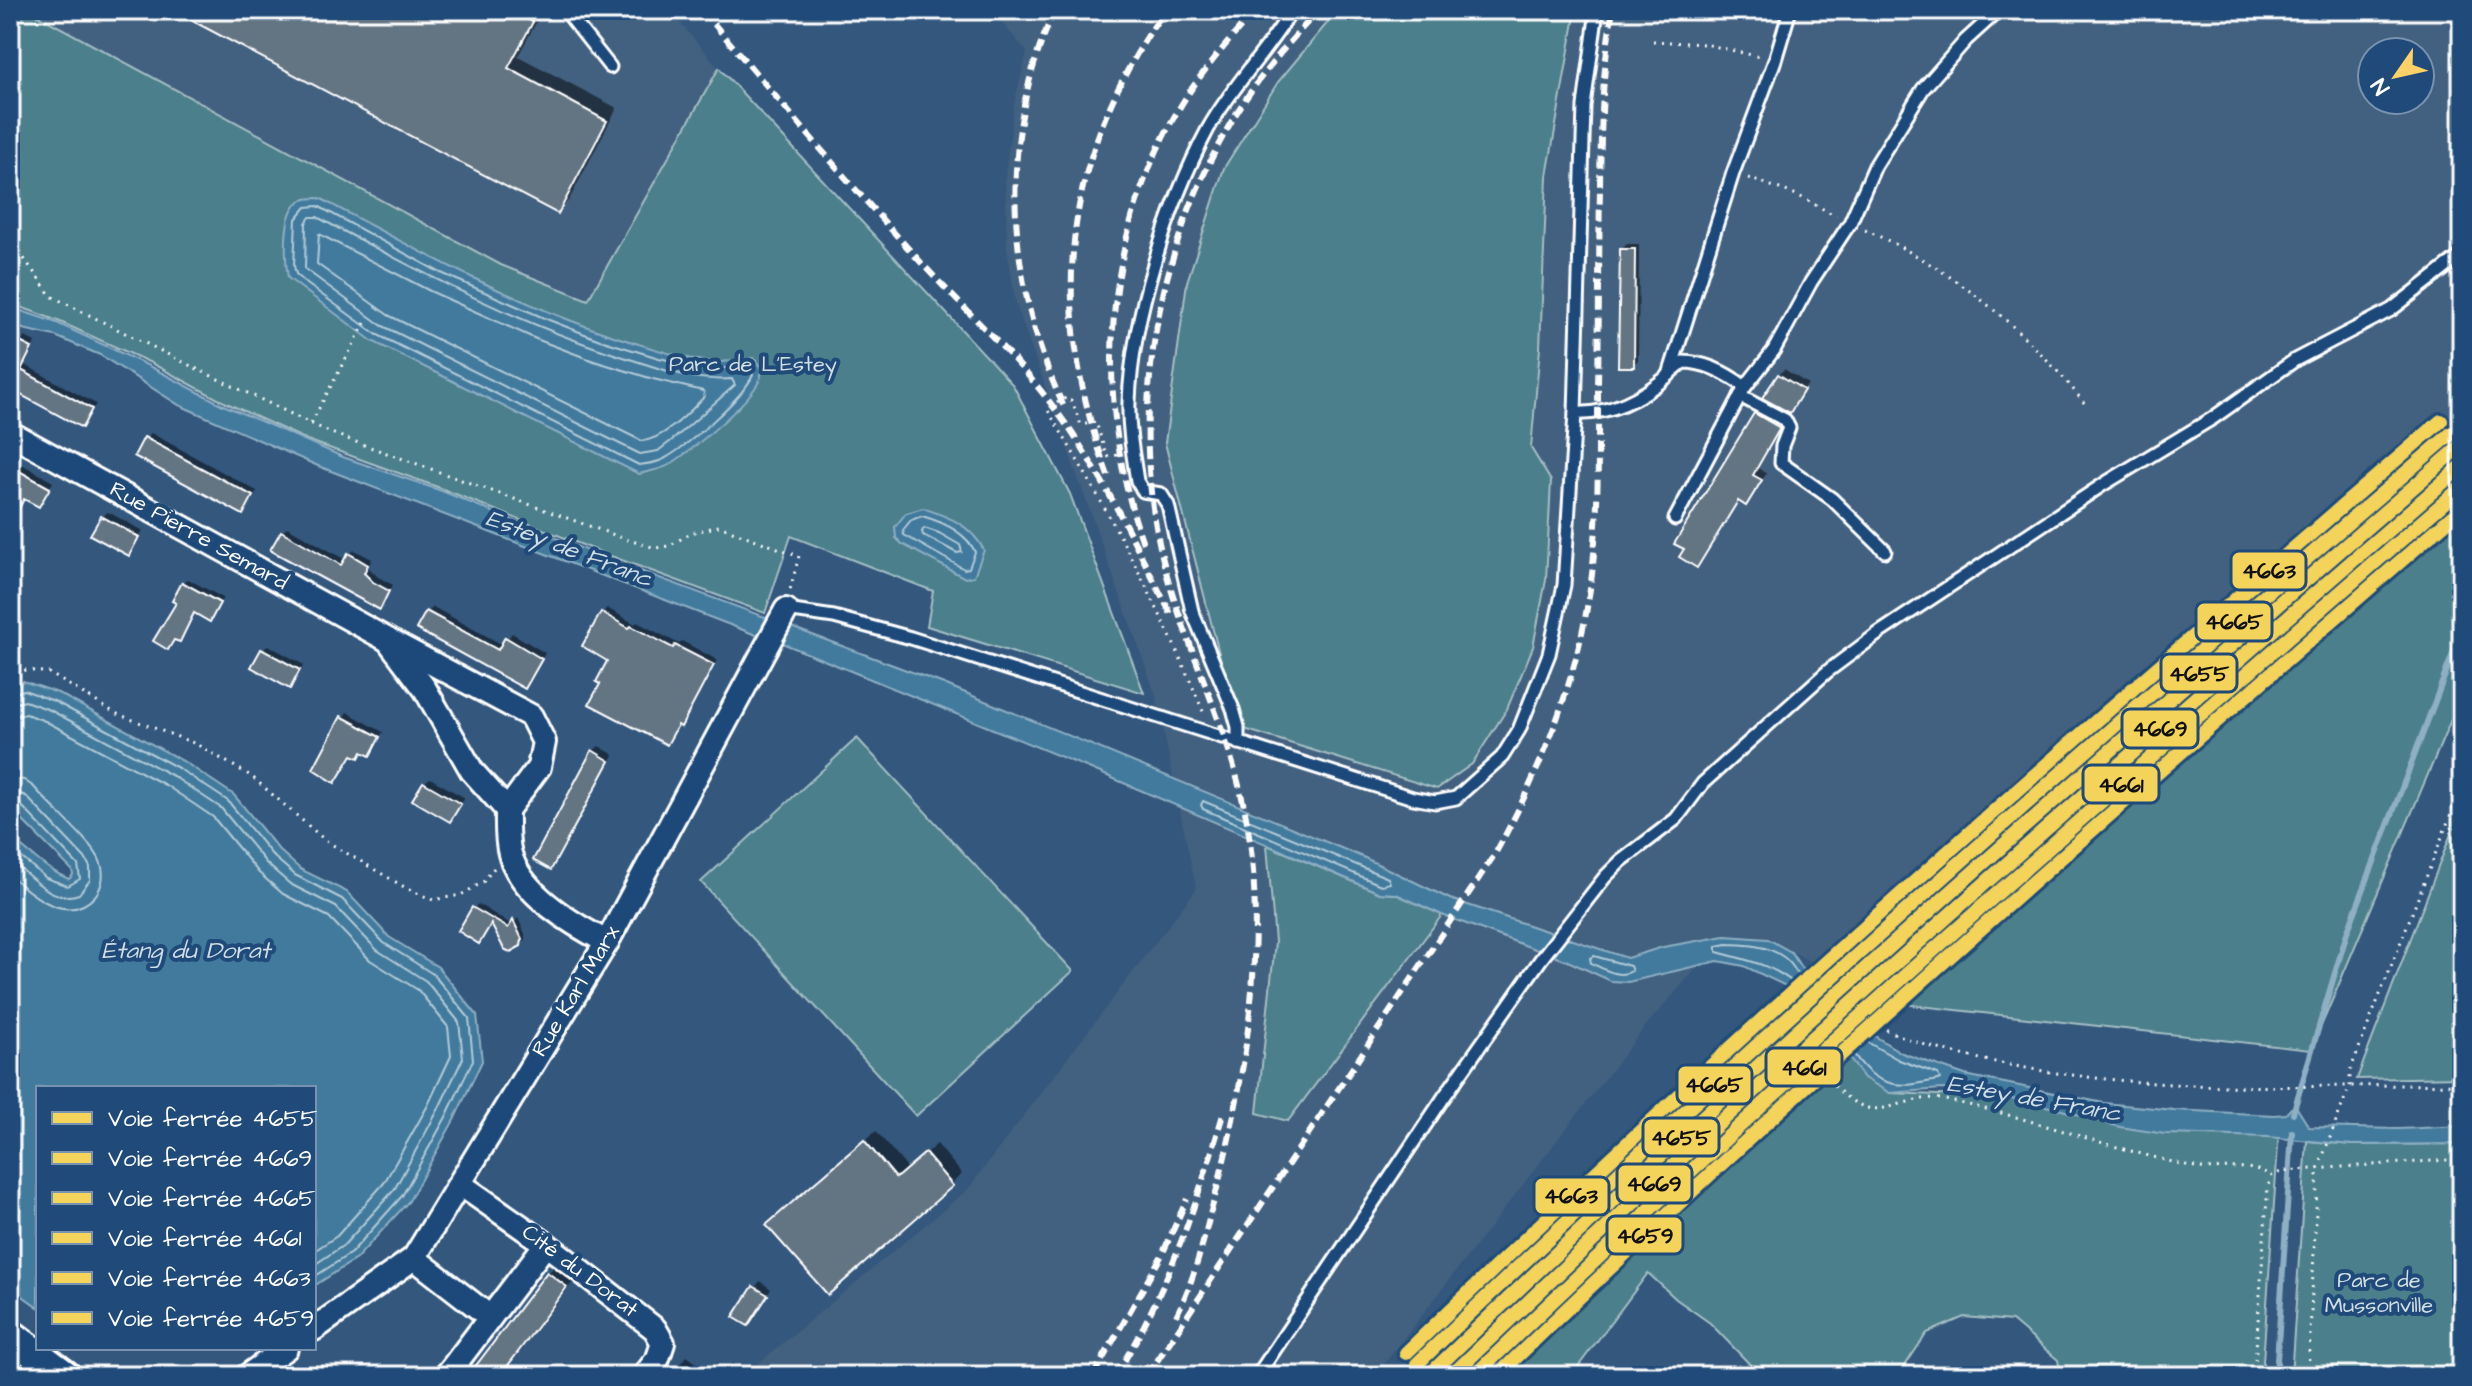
<svg xmlns="http://www.w3.org/2000/svg" width="2472" height="1386" viewBox="0 0 2472 1386" font-family="'Architects Daughter',sans-serif">
<rect width="100%" height="100%" fill="#34577d"/>
<filter id="ink" filterUnits="userSpaceOnUse"><feTurbulence type="fractalNoise" baseFrequency=".0125" numOctaves="2"/><feDisplacementMap in="SourceGraphic" scale="16" xChannelSelector="R" yChannelSelector="G"/><feConvolveMatrix kernelMatrix="1 2 1 2 8 2 1 2 1" color-interpolation-filters="sRGB"/></filter>
<g filter="url(#ink)">
<g fill="#42607f" fill-rule="evenodd">
<path d="M28,10H669L719,68L588,300L501,265Z"/>
<path d="M991,10H1338L1278,82L1224,168L1165,443L1238,726L1551,481L1531,448L1540,348L1547,176L1576,10H2462V478L1858,999L1591,1246L1457,1376H1412L1523,1267L1838,976L1768,939L1725,936L1645,1027L1375,1376H743L967,1190L1196,889L1156,696L1016,305L1007,248L1005,176L1014,104L1027,52ZM2372,52H2420V100H2372ZM1267,846L1380,893L1396,894L1257,1113L1275,942Z"/>
</g>
<g fill="#4b7f8b" stroke="#a5bfc5" stroke-width="2">
<path d="M10,10H28L501,265L588,300L719,68L1013,385L1070,494L1144,693L927,626L933,591L791,536L765,613L600,552L443,489L307,440L220,400L151,363L58,321L10,303Z"/>
<path d="M1338,10H1576L1547,176L1540,348L1531,448L1551,481L1546,580L1533,647L1507,709L1472,764L1437,789L1238,727L1165,443L1187,282L1224,168L1278,82Z"/>
<path d="M2462,478V694L2311,1050L1858,999Z"/>
<path d="M857,738L1073,971L916,1116L701,882Z"/>
<path d="M2462,805V1077L2357,1079Z"/>
<path d="M1267,845L1380,893L1396,894L1442,915L1288,1121L1257,1113L1275,942Z"/>
<path d="M1842,1051L1890,1093L2011,1098L2279,1131L2262,1376H2061L2058,1360L2012,1321L1964,1317L1927,1333L1898,1376H1761L1710,1323L1676,1299L1648,1273L1571,1376H1494L1741,1137Z"/>
<path d="M2307,1141L2352,1145L2462,1144V1376H2291Z"/>
</g>
<g fill="#427a9d" stroke="#8eafc4" stroke-width="2">
<path d="M320,198C420,252 520,307 629,341C655,349 684,359 712,362C726,363 740,359 754,358C758,363 762,368 761,375C759,396 688,453 669,465C660,470 649,471 639,474L372,341L288,278C285,261 283,217 296,204C303,198 311,198 320,198Z"/>
<path d="M10,307L57,323L149,366L221,404L343,457L442,491L595,554L944,684L1365,858L1450,899L1627,958L1663,947L1725,936L1768,939L1791,952L1819,995L1841,1015L1902,1053L1965,1075L2104,1103L2174,1110L2274,1115L2286,1114L2291,1108H2297L2309,1127L2399,1129L2462,1126V1144L2352,1145L2268,1137L2165,1134L2120,1127L2055,1108L1974,1091L1942,1089L1890,1093L1864,1078L1828,1027L1784,985L1744,966L1718,961L1628,982L1611,981L1570,962L1442,915L1396,894L1380,893L1091,769L782,643L756,635L318,466L179,405L100,355L55,336L23,329L10,322Z"/>
<path d="M923,508C949,517 970,524 984,550L974,576L965,578L902,544L896,538L895,527L906,513Z"/>
<path d="M23,681L58,693L183,761L234,795L279,850L300,869L347,892L389,937L438,967L477,1015L482,1061L454,1120L409,1201L356,1259L314,1286V1088H38V1307L10,1287V838C30,852 46,870 69,879L73,875L72,870L23,821L10,803V688Z"/>
</g>
<g fill="#0007">
<path d="M177,10H543L518,56L617,108L569,200L557,212Z"/>
<path d="M1627,244H1639L1638,360L1633,365L1622,249Z"/>
<path d="M25,337L35,342L25,365L96,404L82,426L10,386V357Z"/>
<path d="M1784,369L1808,384L1790,411L1779,375Z"/>
<path d="M1762,408L1785,421L1758,468L1767,473L1746,503L1739,499L1703,559L1697,566L1755,414Z"/>
<path d="M151,433L257,491L248,507L242,513L146,438Z"/>
<path d="M18,462L53,482L39,504L10,488V473Z"/>
<path d="M108,512L143,531L128,553L102,517Z"/>
<path d="M287,527L346,560L354,550L372,559L368,567L378,577L393,585L384,602L379,607L282,532Z"/>
<path d="M188,579L223,598L210,620L195,612L184,636L179,640L175,638L168,648L183,583Z"/>
<path d="M433,607L503,645L512,633L545,653L530,681L525,686L428,612Z"/>
<path d="M607,608L635,624L637,622L679,644L682,641L717,660L686,720L679,724L667,743L602,683L610,660L602,613Z"/>
<path d="M268,645L304,665L290,687L263,651Z"/>
<path d="M347,712L383,732L370,754L363,750L353,753L335,780L315,768Z"/>
<path d="M599,746L614,755L550,868L593,751Z"/>
<path d="M430,778L465,798L450,820L424,783Z"/>
<path d="M478,904L512,925L518,918L525,934V940L520,944L474,908Z"/>
<path d="M876,1131L908,1169L937,1144L962,1174L951,1184L779,1214Z"/>
<path d="M564,1257L582,1270L501,1376H470L548,1273Z"/>
<path d="M760,1281L771,1289L753,1318L736,1316Z"/>
<path d="M687,1356L714,1376H669Z"/>
<path d="M732,1363L741,1370L737,1376H726L722,1373Z"/>
</g>
<g fill="none" stroke-linecap="round" stroke-linejoin="round">
<g stroke="#b3cad8" stroke-width="2">
<path d="M318,206L439,272L544,318L600,340L659,358L708,369L749,367L753,375C743,398 686,447 664,459C657,463 647,464 639,465L376,334L307,284L296,274L294,266L296,219L306,207Z"/>
<path d="M310,217H317C420,272 523,327 636,361C666,371 700,382 732,379L735,385L675,438L658,451L640,454L381,325L305,269L306,223Z"/>
<path d="M319,234L430,291L536,339L594,361L653,379L703,391L705,396C689,412 665,439 642,441L388,315L317,264Z"/>
<path d="M922,516C943,522 966,532 975,552L969,568L964,569L904,535L903,530L911,520Z"/>
<path d="M924,528L939,533L960,545L962,552L957,553L923,535L922,532Z"/>
<path d="M10,695L24,690L54,701L178,768L228,801L273,856L295,875L342,899L384,943L433,974L469,1018L473,1060L446,1117L402,1196L351,1253L314,1277"/>
<path d="M10,705L25,701L50,710L173,776L221,808L267,864L290,884L336,907L377,950L426,981L459,1022L463,1058L437,1112L394,1190L344,1245L314,1265"/>
<path d="M10,717L26,714L45,721L167,786L213,817L259,873L283,894L329,917L370,960L418,990L448,1027L451,1056L427,1107L384,1183L337,1236L314,1251"/>
<path d="M10,778L24,780L34,787C48,804 95,845 100,861C105,873 103,886 95,896C68,926 31,895 10,875"/>
<path d="M10,790L26,796L85,858L90,867V880L79,894C50,904 30,874 10,860"/>
<path d="M10,800L19,803L78,865L80,879L68,886L46,878L10,848"/>
<path d="M1203,801L1388,878L1390,883L1381,885L1203,809L1201,805Z"/>
<path d="M1727,944C1756,944 1792,948 1800,983L1795,984C1772,964 1745,960 1717,952V946Z"/>
<path d="M1594,956L1630,966L1632,971C1619,979 1604,969 1591,963L1590,958Z"/>
<path d="M1844,1029L1899,1060L1938,1074L1940,1079C1933,1082 1924,1082 1915,1084C1875,1090 1861,1065 1841,1035Z"/>
</g>
<g stroke="#8eafc4" stroke-width="6">
<path d="M2293,1113L2347,933L2462,630"/>
<path d="M2276,1376L2292,1132"/>
</g>
</g>
<g fill="#647483" stroke="#fff" stroke-width="2">
<path d="M172,10H510L533,22L508,68L607,121L558,214Z"/>
<path d="M1620,249H1635L1634,367H1618Z"/>
<path d="M18,341L32,348L21,370L92,409L82,428L12,390L10,394V354Z"/>
<path d="M1778,374L1804,390L1790,413L1762,398Z"/>
<path d="M1754,413L1780,428L1753,475L1762,480L1746,506L1738,501L1697,568L1679,557L1684,549L1674,544Z"/>
<path d="M144,437L253,496L243,515L134,456Z"/>
<path d="M10,466L50,488L39,507L24,499L10,525Z"/>
<path d="M101,516L139,537L129,556L90,535Z"/>
<path d="M281,531L341,565L348,553L368,565L364,573L373,582L389,591L380,610L270,550Z"/>
<path d="M182,582L220,603L210,622L194,613L180,642L174,640L168,650L153,641L176,603L172,601Z"/>
<path d="M426,611L498,650L505,637L542,659L525,689L416,629Z"/>
<path d="M601,612L629,628L631,626L673,648L675,645L714,665L681,727L678,725L667,745L589,704L600,684L596,682L607,661L582,646Z"/>
<path d="M261,649L300,670L290,689L251,667Z"/>
<path d="M341,716L380,737L370,756L362,752L359,758L352,755L335,783L313,769Z"/>
<path d="M592,750L610,761L551,870L533,860Z"/>
<path d="M423,782L461,804L450,822L412,800Z"/>
<path d="M472,907L508,928L513,920L522,939L521,946L510,952L504,949L491,924L479,944L458,931Z"/>
<path d="M864,1140L896,1178L925,1153L953,1186L828,1295L766,1225Z"/>
<path d="M547,1272L567,1287L500,1376H468Z"/>
<path d="M753,1286L768,1295L748,1326L733,1317Z"/>
</g>
<g fill="none" stroke-linecap="round" stroke-linejoin="round">
<defs>
<g id="lane">
<path d="M565,10L610,67"/>
<path d="M1672,371L1683,362C1706,362 1728,374 1745,387L1675,519"/>
<path d="M1745,387L1774,350L1811,282L1850,223L1875,166L1923,89L1966,40L1999,10"/>
<path d="M1740,396L1785,420L1789,428L1782,446L1781,463L1832,499L1885,551"/>
<path d="M1575,413C1610,415 1643,397 1669,375L1733,173L1775,60L1790,10"/>
<path d="M786,610L834,617L911,638L1413,798L1435,802L1456,798L1502,757L1519,730L1549,654L1564,585L1575,413L1584,106L1597,10"/>
<path d="M1238,743V727L1233,709L1192,611L1168,505L1161,494L1143,491L1137,481C1133,455 1128,428 1129,402C1132,317 1168,204 1208,129C1232,86 1267,51 1292,10"/>
<path d="M1257,1376L1444,1097L1541,959L1605,877L1621,861L1676,819L1703,783L1828,671L1879,633L2104,484L2213,418L2295,360L2391,310L2462,255"/>
</g>
<g id="street">
<path d="M10,433L388,640L425,689L472,771L507,810C507,824 506,840 510,854C521,894 572,924 607,942"/>
<path d="M394,643L531,716L544,742L539,767L507,810"/>
<path d="M460,1184L546,1244L655,1329L663,1343L658,1358L644,1376"/>
<path d="M414,1258L490,1317"/>
<path d="M314,1329L414,1258L607,942L786,610"/>
<path d="M247,1376L286,1348"/>
<path d="M446,1376L546,1244"/>
</g>
<path id="secondary" d="M10,1335L65,1376"/>
</defs>
<use href="#lane" stroke="#fff" stroke-width="17"/>
<use href="#street" stroke="#fff" stroke-width="28"/>
<use href="#secondary" stroke="#fff" stroke-width="36"/>
<g stroke="#fff" stroke-width="3" stroke-dasharray="2 6" stroke-linecap="butt">
<path d="M1653,41L1705,44L1760,57"/>
<path d="M1748,178L1797,195L1836,216"/>
<path d="M1865,230C1951,267 2027,330 2085,404"/>
<path d="M10,239L51,296L193,367L331,433L628,540L656,548L669,546L691,533L719,526L799,556L790,590"/>
<path d="M311,423L365,323"/>
<path d="M1117,455L1107,457L1096,422L1081,425L1072,401L1067,397L1047,409C1106,506 1161,608 1204,714"/>
<path d="M10,678L26,670L49,673L115,713L196,744L251,776L326,841L406,888L433,900L461,895L483,882L494,868"/>
<path d="M1810,1054C1824,1074 1842,1101 1868,1108C1888,1113 1916,1094 1940,1099C2026,1115 2109,1149 2195,1167C2224,1173 2244,1160 2272,1176"/>
<path d="M1460,1376L1852,1017C1873,1022 1889,1032 1909,1039C1942,1052 1980,1059 2015,1066C2163,1094 2312,1086 2462,1084"/>
<path d="M2254,1376L2268,1186L2272,1176L2283,1171L2462,1159"/>
<path d="M2308,1376L2318,1169L2350,1085V1071L2462,786"/>
</g>
<use href="#lane" stroke="#1f4a7a" stroke-width="11"/>
<use href="#street" stroke="#1f4a7a" stroke-width="22"/>
<use href="#secondary" stroke="#1f4a7a" stroke-width="30"/>
<g stroke="#fff" stroke-width="6" stroke-dasharray="12 6" stroke-linecap="butt">
<path d="M702,10C773,93 843,177 917,258C961,307 1012,352 1052,405C1101,469 1135,545 1172,616"/>
<path d="M1055,10C996,136 1006,286 1065,409"/>
<path d="M1108,476C1047,307 1061,158 1165,10"/>
<path d="M1143,543C1091,396 1103,223 1190,91C1210,62 1233,36 1256,10"/>
<path d="M1176,1316C1193,1283 1202,1247 1211,1211C1244,1091 1268,946 1247,822C1232,737 1192,661 1168,579C1125,428 1152,259 1230,124C1254,82 1286,45 1319,10"/>
<path d="M1093,1376L1162,1255L1187,1199"/>
<path d="M1115,1376C1167,1294 1197,1203 1224,1111"/>
<path d="M1147,1376L1495,854C1543,767 1580,674 1592,574C1599,512 1598,449 1598,386C1599,319 1599,252 1600,186C1601,127 1602,68 1613,10"/>
</g>
<defs>
<path id="rail-1" d="M1428,1376C1762,1053 2111,748 2462,445"/>
<path id="rail-2" d="M1451,1376C1777,1061 2119,763 2462,466"/>
<path id="rail-3" d="M1417,1364C1751,1042 2100,736 2452,433"/>
<path id="rail-4" d="M1474,1376C1793,1068 2127,777 2462,487"/>
<path id="rail-5" d="M1406,1353C1740,1030 2089,725 2441,421"/>
<path id="rail-6" d="M1497,1376C1808,1075 2135,791 2462,508"/>
</defs>
<use href="#rail-1" stroke="#1f4a7a" stroke-width="20"/>
<use href="#rail-2" stroke="#1f4a7a" stroke-width="20"/>
<use href="#rail-3" stroke="#1f4a7a" stroke-width="20"/>
<use href="#rail-4" stroke="#1f4a7a" stroke-width="20"/>
<use href="#rail-5" stroke="#1f4a7a" stroke-width="20"/>
<use href="#rail-6" stroke="#1f4a7a" stroke-width="20"/>
<use href="#rail-1" stroke="#f3d35a" stroke-width="14"/>
<use href="#rail-2" stroke="#f3d35a" stroke-width="14"/>
<use href="#rail-3" stroke="#f3d35a" stroke-width="14"/>
<use href="#rail-4" stroke="#f3d35a" stroke-width="14"/>
<use href="#rail-5" stroke="#f3d35a" stroke-width="14"/>
<use href="#rail-6" stroke="#f3d35a" stroke-width="14"/>
</g>
</g>
<g text-anchor="middle" dominant-baseline="central" stroke-width="8" stroke-linejoin="round" paint-order="stroke">
<g font-size="22" fill="#d2dfe2" stroke="#1f4a7a">
<text x="753" y="364">Parc de L'Estey</text>
<text x="2379" y="1280">Parc de<tspan x="2379" dy="25">Mussonville</tspan></text>
</g>
<g font-size="22" fill="#fff" stroke="#1f4a7a">
<text transform="translate(199 536) rotate(29)">Rue Pierre Semard</text>
<text transform="translate(576 991) rotate(-59)">Rue Karl Marx</text>
<text transform="translate(580 1271) rotate(37)">Cité du Dorat</text>
</g>
<g font-size="24" font-style="italic" fill="#d0dee6" stroke="#1f4a7a">
<text transform="translate(569 549) rotate(21)">Estey de Franc</text>
<text x="186" y="951">Étang du Dorat</text>
<text transform="translate(2034 1099) rotate(10)">Estey de Franc</text>
</g>
</g>
<g stroke="#1f4a7a" stroke-width="3">
<rect x="2231" y="551" width="75" height="39" rx="8" fill="#f3d35a"/>
<rect x="2196" y="602" width="76" height="39" rx="8" fill="#f3d35a"/>
<rect x="2161" y="654" width="76" height="38" rx="8" fill="#f3d35a"/>
<rect x="2122" y="709" width="76" height="39" rx="8" fill="#f3d35a"/>
<rect x="2083" y="765" width="76" height="38" rx="8" fill="#f3d35a"/>
<rect x="1766" y="1048" width="76" height="38" rx="8" fill="#f3d35a"/>
<rect x="1677" y="1065" width="75" height="39" rx="8" fill="#f3d35a"/>
<rect x="1643" y="1118" width="76" height="38" rx="8" fill="#f3d35a"/>
<rect x="1617" y="1164" width="75" height="39" rx="8" fill="#f3d35a"/>
<rect x="1534" y="1177" width="75" height="38" rx="8" fill="#f3d35a"/>
<rect x="1607" y="1216" width="76" height="38" rx="8" fill="#f3d35a"/>
</g>
<g font-size="22" text-anchor="middle" font-weight="bold" fill="#111">
<text x="2269" y="578">4663</text>
<text x="2234" y="629">4665</text>
<text x="2199" y="681">4655</text>
<text x="2160" y="736">4669</text>
<text x="2121" y="792">4661</text>
<text x="1804" y="1075">4661</text>
<text x="1714" y="1092">4665</text>
<text x="1681" y="1145">4655</text>
<text x="1654" y="1191">4669</text>
<text x="1571" y="1203">4663</text>
<text x="1645" y="1243">4659</text>
</g>
<rect width="2472" height="1386" fill="none" stroke="#1f4a7a" stroke-width="40"/>
<rect x="20" y="20" width="2432" height="1346" fill="none" stroke="#fff" stroke-width="3" filter="url(#ink)"/>
<rect x="36" y="1086" width="280" height="264" fill="#1f4a7a" stroke="#7992af" stroke-width="2"/>
<rect x="52" y="1112" width="40" height="12" fill="#f3d35a" stroke="#7992af" stroke-width="2"/>
<text x="108" y="1126" font-size="24" fill="#ffffff">Voie ferrée 4655</text>
<rect x="52" y="1152" width="40" height="12" fill="#f3d35a" stroke="#7992af" stroke-width="2"/>
<text x="108" y="1166" font-size="24" fill="#ffffff">Voie ferrée 4669</text>
<rect x="52" y="1192" width="40" height="12" fill="#f3d35a" stroke="#7992af" stroke-width="2"/>
<text x="108" y="1206" font-size="24" fill="#ffffff">Voie ferrée 4665</text>
<rect x="52" y="1232" width="40" height="12" fill="#f3d35a" stroke="#7992af" stroke-width="2"/>
<text x="108" y="1246" font-size="24" fill="#ffffff">Voie ferrée 4661</text>
<rect x="52" y="1272" width="40" height="12" fill="#f3d35a" stroke="#7992af" stroke-width="2"/>
<text x="108" y="1286" font-size="24" fill="#ffffff">Voie ferrée 4663</text>
<rect x="52" y="1312" width="40" height="12" fill="#f3d35a" stroke="#7992af" stroke-width="2"/>
<text x="108" y="1326" font-size="24" fill="#ffffff">Voie ferrée 4659</text>
<g transform="translate(2396 76) rotate(236)"><circle r="38" fill="#1f4a7a" stroke="#7992af" stroke-width="2"/>
<path d="M0-6L14 30L0 20L-14 30Z" fill="#ffd166"/>
<text y="-12" font-size="22" font-weight="bold" text-anchor="middle" fill="#ffffff">N</text>
</g>
</svg>
